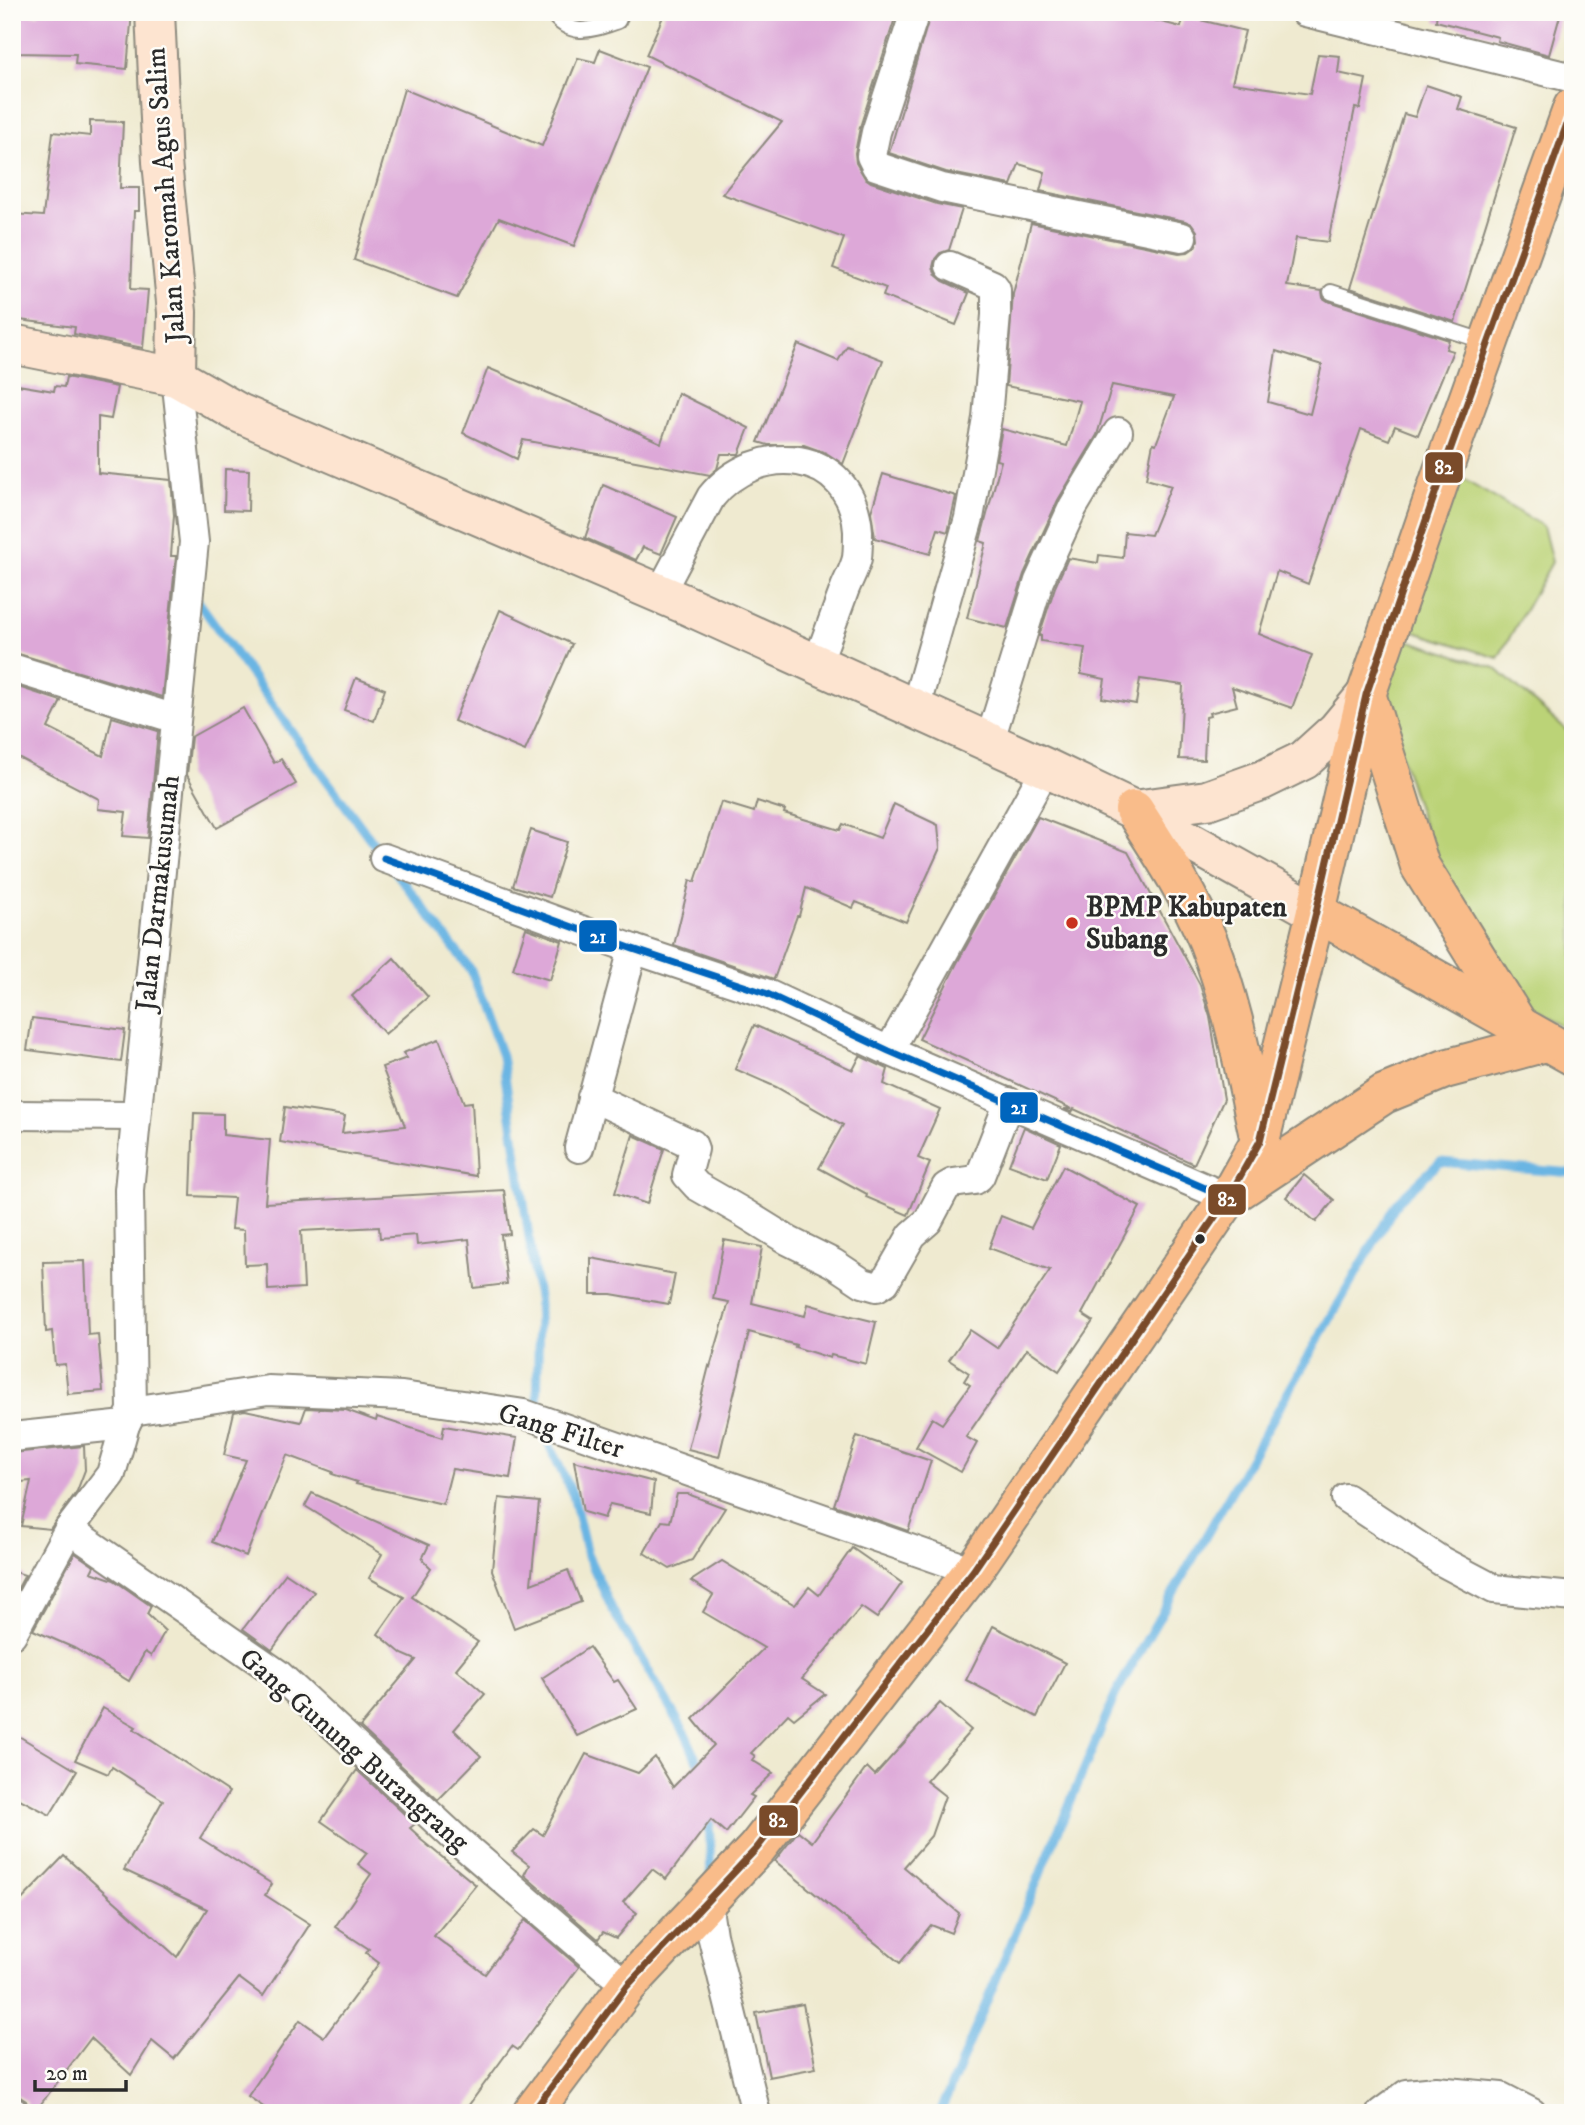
<svg xmlns="http://www.w3.org/2000/svg" width="1585" height="2125" viewBox="0 0 1585 2125" font-family="'IM FELL DW Pica',serif">
<rect width="100%" height="100%" fill="#fdfcf7"/>
<filter id="ink" filterUnits="userSpaceOnUse"><feTurbulence type="fractalNoise" baseFrequency=".0143" numOctaves="2"/><feDisplacementMap in="SourceGraphic" scale="14" xChannelSelector="R" yChannelSelector="G"/><feConvolveMatrix kernelMatrix="1 2 1 2 8 2 1 2 1" color-interpolation-filters="sRGB"/></filter>
<filter id="wash" filterUnits="userSpaceOnUse"><feTurbulence type="fractalNoise" baseFrequency=".00686" numOctaves="4" result="noise"/><feDisplacementMap in="SourceGraphic" scale="28" xChannelSelector="R" yChannelSelector="G"/><feGaussianBlur stdDeviation="1.57" result="paint"/><feColorMatrix in="noise" values="0 0 0 0 0 0 0 0 0 0 0 0 0 0 0 0 0 1.4 0 .05"/><feComposite in="paint" operator="in"/></filter>
<g filter="url(#wash)">
<rect width="100%" height="100%" fill="#efead0"/>
<g fill="#bbd377" stroke="#737f51" stroke-width="2">
<path d="M1454,474L1543,526L1552,562L1498,658L1402,628Z"/>
<path d="M1401,638L1495,668L1573,736V1033L1528,1005L1434,858L1382,697Z"/>
</g>
<g fill="none" stroke-linecap="round" stroke-linejoin="round">
<g stroke="#6bb5e3" stroke-width="9">
<path d="M195,597L326,779L382,855"/>
<path d="M395,871L471,970L502,1056L539,1304L537,1415"/>
<path d="M541,1428L573,1495L587,1554L613,1611L684,1731L702,1772"/>
<path d="M709,1813L711,1879"/>
<path d="M940,2113L1116,1693L1397,1202L1440,1162L1573,1173"/>
</g>
</g>
<g id="blocks">
<g fill="#dda8d8" fill-rule="evenodd">
<path d="M39,12H132L127,69L75,64L76,54L12,53V14L39,15Z"/>
<path d="M665,12H897L860,127L855,153L856,163L865,178L871,182L937,204L962,209L949,250L940,253L935,259L933,267L936,275L943,281L969,293L956,325L883,296L886,288L833,268L844,238L722,194L782,122L646,55Z"/>
<path d="M931,12H1122L1181,27L1184,16L1245,31L1232,83L1310,94L1318,54L1340,56L1338,73L1366,79L1360,109L1355,108L1328,242L1296,238L1287,286L1322,291L1323,298L1328,301L1449,340L1446,349L1453,351L1418,435L1395,426L1389,440L1361,429L1308,584L1277,571L1259,634L1312,655L1292,708L1232,687L1237,706L1209,713L1210,716L1206,717L1204,760L1179,759L1183,685L1140,679L1136,704L1102,698L1105,679L1081,674L1085,648L1041,641V636H1039L1055,587L1068,558L1098,563L1099,555L1123,558L1125,532L1151,535L1171,486L1146,479L1153,443L1156,444L1174,397L1112,385L1097,435L1058,500L1024,574L1007,628L967,618L986,543L980,541L1001,461L996,460L1002,429L1067,446L1080,401L1006,386L1013,294L1031,223L1179,253L1188,252L1195,247L1198,240L1197,231L1192,224L1185,221L1040,191L1045,172L1019,164L1011,185L946,172L889,153ZM1276,351L1322,365L1310,414L1268,402Z"/>
<path d="M1437,12H1561L1549,55L1497,41L1498,37L1436,21Z"/>
<path d="M600,49L647,67L574,246L499,218L457,298L354,260L404,89L542,146L578,58L595,62Z"/>
<path d="M1426,85L1462,97L1458,109L1516,127L1455,322L1350,288L1404,114L1415,117Z"/>
<path d="M90,121L123,122L120,188H139V211H134L131,289L148,290L143,348L74,334L75,327L12,319V214L43,216L53,132L90,136Z"/>
<path d="M798,344L838,361L847,346L883,360L843,464L826,453L804,445H768L758,442Z"/>
<path d="M488,368L602,416L661,443L678,393L749,428L739,454H721L717,469L710,475L523,440L517,459L463,433Z"/>
<path d="M66,377L117,387L111,419L98,417V473L171,480L174,515L171,556H176L162,697L12,652V570L18,529L12,528V384L54,391L55,386L64,387Z"/>
<path d="M225,469L249,470L248,511L224,510Z"/>
<path d="M883,474L956,496L948,532L938,529L930,554L875,538L871,512Z"/>
<path d="M603,485L677,517L661,554L643,547L636,560L585,538Z"/>
<path d="M500,610L572,644L525,751L454,721Z"/>
<path d="M356,678L385,689L374,721L344,710Z"/>
<path d="M12,685L61,701L48,728L103,756L112,717L158,731L148,838L123,836L126,812L98,809L99,799L12,754Z"/>
<path d="M243,708L274,763L281,759L296,784L217,828L187,775L191,737Z"/>
<path d="M757,801L785,810L784,813L840,830L843,824L880,838L894,804L938,825L940,848L906,922L856,902L853,908L806,888L799,916H797L774,979L674,945L690,880L695,882L721,802L754,812Z"/>
<path d="M1038,817L1128,852L1200,985L1210,1017L1224,1099L1194,1164L1074,1109L1072,1112L1064,1109H1072L919,1039L957,963Z"/>
<path d="M531,830L567,842L550,897L513,886Z"/>
<path d="M526,928L562,941L550,980L513,969Z"/>
<path d="M394,958L428,997L385,1034L352,996Z"/>
<path d="M32,1018L125,1030L121,1062L27,1050Z"/>
<path d="M754,1025L853,1070L860,1056L888,1069L884,1084L940,1109L918,1158L930,1163L908,1215L866,1197L867,1194L819,1168L843,1125L776,1087L735,1069Z"/>
<path d="M439,1039L464,1103L472,1102L476,1176L280,1142L285,1107L345,1116L342,1133L405,1126L382,1067L407,1058L403,1053Z"/>
<path d="M194,1113L223,1114V1135L270,1140L265,1203L504,1190L510,1234L501,1235L507,1284L474,1288L469,1239L417,1245L416,1235L380,1238L379,1227L301,1231L304,1288L268,1290L267,1264L245,1265L244,1230L231,1229L234,1198L191,1196Z"/>
<path d="M1024,1127L1061,1144L1047,1179L1009,1165Z"/>
<path d="M633,1135L664,1149L647,1204L615,1193Z"/>
<path d="M1063,1166L1140,1207L1082,1314L1093,1321L1059,1371L1027,1349L966,1437L977,1443L961,1472L916,1447L932,1418L942,1424L970,1385L964,1381L969,1373L949,1360L970,1330L997,1348L1050,1270L989,1248L1001,1216L1031,1228Z"/>
<path d="M1304,1175L1334,1200L1316,1222L1286,1197Z"/>
<path d="M724,1240L762,1247L752,1303L805,1316L808,1304L852,1317V1316L876,1322L866,1364L831,1355L830,1358L795,1347L796,1345L749,1332L719,1457L688,1449L709,1366L710,1367L729,1302L713,1299Z"/>
<path d="M591,1258L675,1274L669,1304L611,1294H591Z"/>
<path d="M85,1261L88,1335L98,1334L103,1391L68,1394L65,1364L55,1365L52,1331L46,1332L43,1262Z"/>
<path d="M306,1408L346,1410L376,1421L377,1417L442,1438L444,1426L517,1438L510,1478L452,1469L443,1504L356,1484L357,1482L332,1474L333,1472L287,1455L246,1556L212,1542L246,1460L224,1455L234,1412L245,1410L301,1422Z"/>
<path d="M857,1436L931,1461L908,1531L834,1505Z"/>
<path d="M84,1446L85,1470L77,1491L50,1529L21,1526L31,1481L12,1483V1453Z"/>
<path d="M574,1461L654,1482L651,1513L610,1504L604,1518L583,1512Z"/>
<path d="M312,1493L429,1545L422,1559L431,1568L412,1597L478,1642L456,1669L485,1694L454,1730L481,1756L438,1800L360,1727L416,1660L402,1654L378,1634L404,1597L369,1578L382,1554L305,1506Z"/>
<path d="M677,1494H688L725,1508L692,1560L670,1569L644,1553L662,1521L670,1522Z"/>
<path d="M499,1498L539,1502L531,1584L568,1570L581,1602L514,1628L492,1570Z"/>
<path d="M852,1548L902,1583L877,1618L861,1607L802,1679L825,1694L794,1719L788,1714L751,1753L755,1756L752,1760L773,1773L750,1795L754,1797L726,1833L711,1820L666,1879L652,1869L623,1902L637,1913L616,1938L603,1932L598,1939L524,1875L529,1865L512,1852L534,1829L543,1835L586,1754L638,1773L655,1757L673,1787L714,1745L693,1719L764,1648L703,1612L713,1595L691,1581L722,1561L795,1605L809,1587L819,1595Z"/>
<path d="M75,1553L94,1566L91,1572L114,1580L151,1606L147,1614L165,1631L151,1656L145,1652L129,1681L74,1648L33,1630Z"/>
<path d="M12,1571L25,1575L12,1599Z"/>
<path d="M286,1573L314,1592L272,1650L243,1629Z"/>
<path d="M993,1626L1065,1663L1037,1717L966,1680Z"/>
<path d="M589,1647L614,1682L618,1680L637,1709L577,1736L542,1678Z"/>
<path d="M940,1703L971,1730L926,1781L945,1796L931,1836L904,1867L959,1913L951,1933L931,1925L900,1963L775,1861L798,1831L812,1842L867,1767L875,1775Z"/>
<path d="M103,1708L136,1727L134,1729L229,1792L200,1838L272,1884L265,1895L310,1924L263,1996L239,1978L174,2059L152,2041L131,2075L91,2038L34,2113H30L26,2101L17,2095H12V1910L64,1856L177,1957L207,1909L124,1870L163,1800L112,1767L108,1774L75,1760Z"/>
<path d="M12,1732L77,1771L50,1815L12,1795Z"/>
<path d="M357,1770L415,1824L410,1828L421,1838L420,1839L476,1885L434,1936L485,1974L525,1920L579,1967L518,2050L512,2046L463,2113H272L248,2096L300,2020L324,2037L379,1963L366,1953L369,1949L335,1927L371,1874L358,1864L367,1853L321,1821Z"/>
<path d="M803,2004L816,2068L769,2077L756,2013Z"/>
</g>
</g>
</g>
<g filter="url(#ink)">
<use href="#blocks" fill-opacity="0" stroke="#8d8a7e" stroke-width="2"/>
<g fill="none" stroke-linecap="round" stroke-linejoin="round">
<defs>
<g id="lane">
<path d="M551,12C571,39 591,30 618,21L622,12"/>
<path d="M1331,292L1486,342"/>
</g>
<g id="street">
<path d="M915,12L876,132L871,156L876,166L942,188L1182,237"/>
<path d="M1305,12L1573,78"/>
<path d="M660,593L711,497C756,440 852,447 858,531C858,539 858,550 857,558C855,568 849,578 845,588C836,613 826,639 817,664"/>
<path d="M12,668L176,719"/>
<path d="M915,709L969,518L987,418L996,315V289L993,285L950,266"/>
<path d="M989,743L1039,581L1073,507L1118,432"/>
<path d="M384,858L633,949L765,993L889,1051L1228,1198"/>
<path d="M889,1051L1046,768"/>
<path d="M592,1097L692,1144L694,1149L687,1175L697,1186L744,1213L789,1241L833,1263L863,1283L877,1287L885,1282L912,1235L928,1221L946,1187L953,1183L975,1180L980,1176L1009,1102"/>
<path d="M12,1115L136,1116"/>
<path d="M579,1148L633,949"/>
<path d="M132,1411L268,1390L402,1396L524,1414L973,1571"/>
<path d="M12,1437L125,1425"/>
<path d="M1346,1498L1441,1561L1494,1589L1573,1597"/>
<path d="M69,1529L278,1674L456,1839L627,1986"/>
<path d="M12,1634L69,1529L111,1474L125,1425L132,1411L129,1190L194,542L176,377"/>
<path d="M711,1897L709,1915L712,1935L756,2113"/>
<path d="M12,2111L14,2113"/>
<path d="M1381,2113L1407,2094L1436,2091L1501,2097L1532,2113"/>
</g>
<g id="secondary">
<path d="M155,12L162,162L177,312L176,377"/>
<path d="M12,344L176,377L239,413L682,603L1046,768L1134,810L1316,912"/>
<path d="M1134,810L1207,800L1263,780L1304,760L1337,730L1366,695"/>
</g>
<g id="primary">
<path d="M1367,697L1420,866L1519,1026"/>
<path d="M1134,810C1161,852 1189,894 1208,941C1232,1002 1244,1068 1258,1132"/>
<path d="M1316,912L1573,1056"/>
<path d="M1233,1194L1384,1094L1445,1069L1546,1042"/>
<path d="M532,2113L627,1986L757,1848L973,1571L1228,1198L1260,1141L1316,912L1366,695L1449,453L1573,107"/>
</g>
</defs>
<use href="#lane" stroke="#8d8a7e" stroke-width="18"/>
<use href="#street" stroke="#8d8a7e" stroke-width="32"/>
<use href="#secondary" stroke="#8d8a7e" stroke-width="42"/>
<use href="#primary" stroke="#8d8a7e" stroke-width="42"/>
<use href="#lane" stroke="#fff" stroke-width="14"/>
<use href="#street" stroke="#fff" stroke-width="28"/>
<use href="#secondary" stroke="#fde4d0" stroke-width="38"/>
<use href="#primary" stroke="#f9bc8a" stroke-width="38"/>
<defs>
<path id="bus-1" d="M384,858L633,949L765,993L889,1051L1228,1198"/>
<path id="bus-2" d="M532,2113L627,1986L757,1848L973,1571L1228,1198L1260,1141L1316,912L1366,695L1449,453L1573,107"/>
</defs>
<use href="#bus-1" stroke="#fdfcf7" stroke-width="12"/>
<use href="#bus-2" stroke="#fdfcf7" stroke-width="12"/>
<use href="#bus-1" stroke="#0065bd" stroke-width="7"/>
<use href="#bus-2" stroke="#7a4b2a" stroke-width="7"/>
</g>
</g>
<circle fill="#c8321e" stroke="#fdfcf7" stroke-width="2.5" cx="1072" cy="923" r="7"/>
<circle fill="#2b2b2b" stroke="#fdfcf7" stroke-width="2.5" cx="1200" cy="1239" r="6"/>
<g text-anchor="middle" dominant-baseline="central" stroke-width="5" stroke-linejoin="round" paint-order="stroke">
<g font-size="28" fill="#2b2b2b" stroke="#fdfcf7">
<text transform="translate(166 195) rotate(-94)">Jalan Karomah Agus Salim</text>
<text transform="translate(158 893) rotate(-84)">Jalan Darmakusumah</text>
<text transform="translate(561 1431) rotate(17)">Gang Filter</text>
<text transform="translate(354 1750) rotate(41)">Gang Gunung Burangrang</text>
</g>
<g font-size="28" font-weight="bold" fill="#2b2b2b" stroke="#fdfcf7" text-anchor="start">
<text x="1086" y="907">BPMP Kabupaten<tspan x="1086" dy="32">Subang</tspan></text>
</g>
</g>
<g stroke="#fdfcf7" stroke-width="2.5">
<rect x="1424" y="451" width="40" height="33" rx="7" fill="#7a4b2a"/>
<rect x="578" y="919" width="40" height="34" rx="7" fill="#0065bd"/>
<rect x="999" y="1091" width="40" height="33" rx="7" fill="#0065bd"/>
<rect x="1207" y="1183" width="40" height="33" rx="7" fill="#7a4b2a"/>
<rect x="758" y="1804" width="41" height="33" rx="7" fill="#7a4b2a"/>
</g>
<g font-size="19" text-anchor="middle" font-weight="bold" fill="#fff">
<text x="1444" y="474">82</text>
<text x="598" y="943">21</text>
<text x="1019" y="1114">21</text>
<text x="1227" y="1206">82</text>
<text x="778" y="1827">82</text>
</g>
<rect width="1585" height="2125" fill="none" stroke="#fdfcf7" stroke-width="42"/>
<path d="M35 2080v10h91v-10" fill="none" stroke="#2b2b2b" stroke-width="3.5"/>
<text x="46" y="2080" font-size="21" fill="#2b2b2b" stroke="#fdfcf7" stroke-width="5" paint-order="stroke">20 m</text>
</svg>
